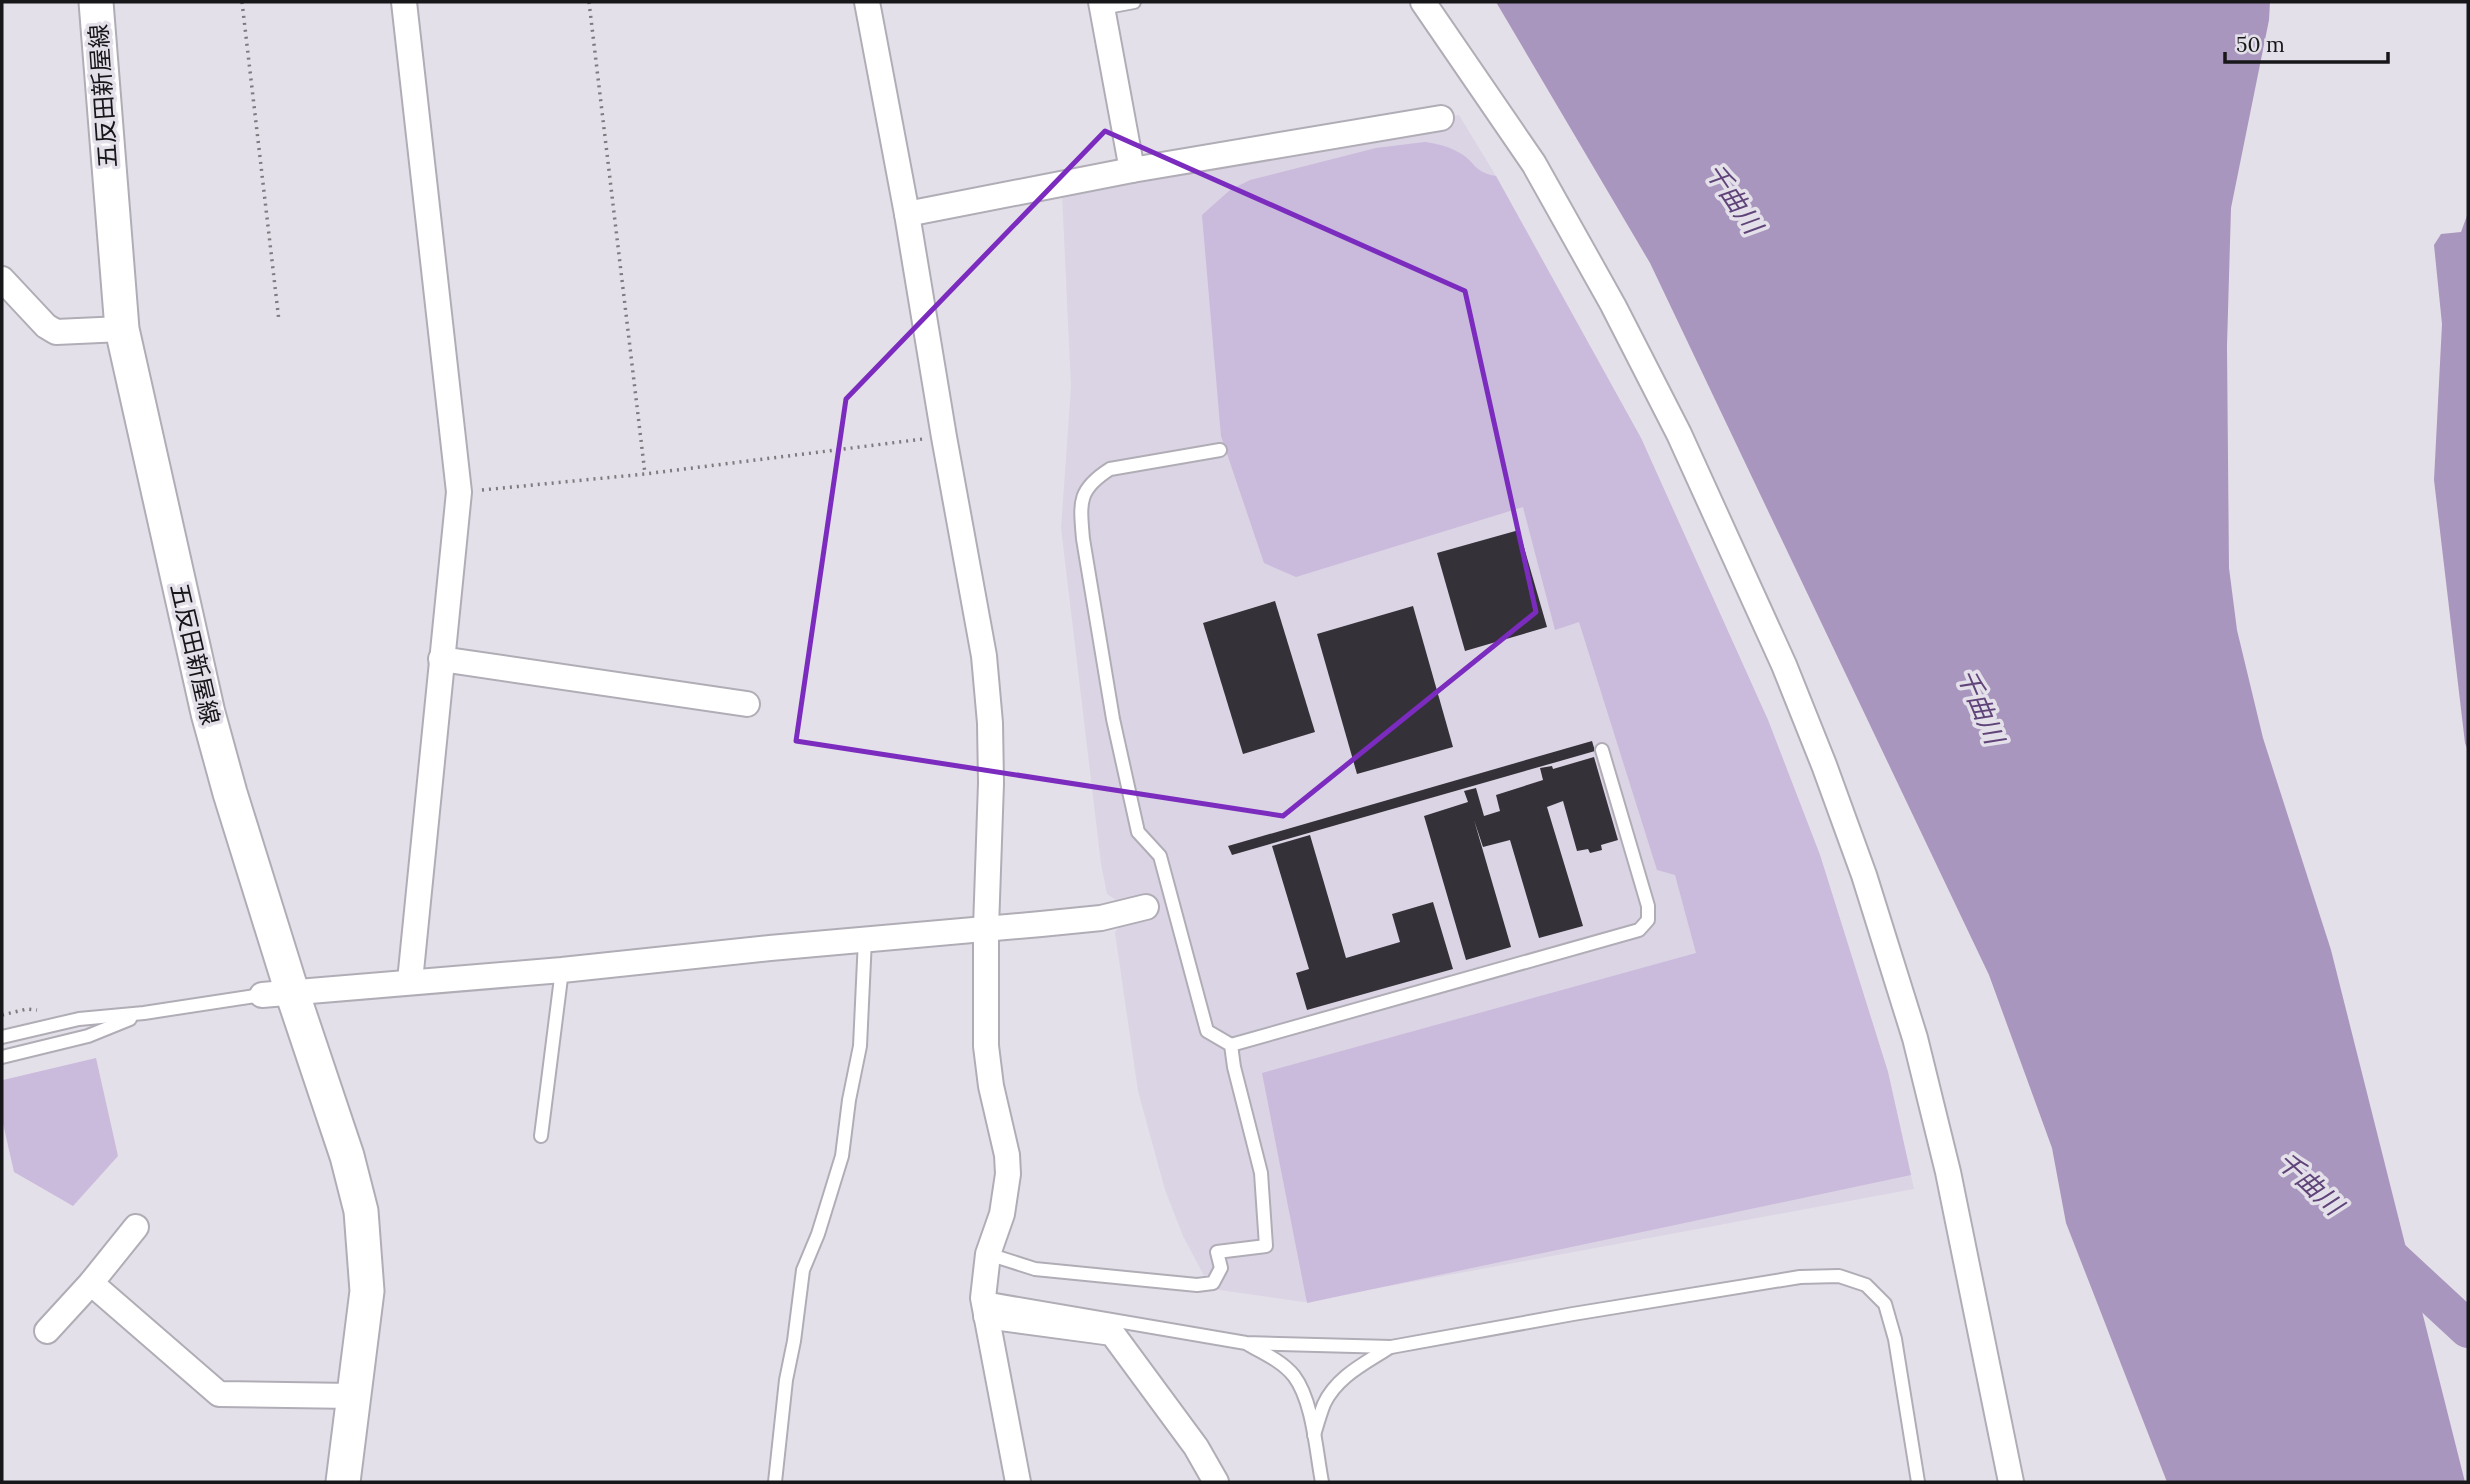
<svg xmlns="http://www.w3.org/2000/svg" width="2470" height="1484" viewBox="0 0 2470 1484" font-family="Lora,'Noto Sans JP',serif">
<rect width="100%" height="100%" fill="#e4e0e9"/>
<path fill="#dbd4e4" d="M1459,115L1496,176L1641,438L1768,720L1820,855L1888,1072L1914,1189L1303,1302L1219,1290L1203,1274L1183,1236L1165,1190L1138,1091L1115,933L1119,926L1150,921L1143,895L1116,900L1107,894L1101,864L1061,528L1071,387L1062,194L1427,119Z"/>
<g fill="#cabadc">
<path d="M1425,142C1437,144 1448,146 1458,152C1476,161 1472,172 1496,176L1641,438L1768,720L1820,855L1888,1072L1911,1175L1307,1303L1262,1073L1696,953L1675,875L1657,870L1579,622L1555,630L1523,507L1296,577L1264,563L1221,436L1202,215L1230,190L1250,180L1376,148Z"/>
<path d="M96,1058L118,1156L73,1206L14,1172L2,1119V1082L3,1080Z"/>
</g>
<g fill="#a996be">
<path d="M1496,2H2270L2269,20L2231,208L2227,346L2229,568L2237,630L2263,738L2331,950L2465,1482H2167L2066,1223L2052,1148L1989,975L1650,263Z"/>
<path d="M2468,213V751L2465,743L2434,480L2442,324L2434,245L2441,234L2461,232Z"/>
</g>
<g fill="none" stroke-linecap="round" stroke-linejoin="round">
<path stroke="#a996be" stroke-width="38" d="M2375,1243L2468,1329"/>
</g>
<g fill="#353138">
<path d="M1519,530L1547,627L1465,651L1437,553Z"/>
<path d="M1275,601L1315,732L1243,754L1203,623Z"/>
<path d="M1413,606L1453,747L1357,774L1317,634Z"/>
<path d="M1592,741L1595,751L1232,855L1228,846Z"/>
<path d="M1594,757L1618,840L1601,845L1602,850L1590,853L1588,849L1577,851L1563,801L1547,807L1583,926L1539,938L1510,840L1483,847L1474,820L1511,947L1466,960L1424,816L1468,802L1464,791L1476,788L1484,816L1500,811L1496,795L1543,780L1540,768L1552,766L1553,769Z"/>
<path d="M1310,835L1346,958L1400,942L1392,914L1433,902L1453,969L1307,1010L1296,973L1309,969L1272,846Z"/>
</g>
<g fill="none" stroke-linecap="round" stroke-linejoin="round">
<defs>
<g id="lane">
<path d="M1102,8L1134,2"/>
<path d="M2,1037L79,1019L144,1013L262,995"/>
<path d="M1231,1045L1639,930L1648,920V906L1602,750"/>
<path d="M2,1057L88,1036L130,1019"/>
<path d="M541,1136L562,970"/>
<path d="M988,1254L1035,1269L1197,1285L1213,1283L1221,1268L1217,1252L1266,1246L1261,1173L1234,1067L1231,1045L1207,1031L1160,856L1138,832L1113,719L1083,539C1080,503 1077,490 1110,469L1220,450"/>
<path d="M983,1298L1246,1343L1391,1347L1573,1314L1800,1277L1839,1276L1866,1285L1885,1304L1895,1339L1918,1482"/>
<path d="M1249,1345C1264,1353 1283,1362 1294,1376C1313,1401 1316,1451 1322,1482"/>
<path d="M1314,1435C1317,1425 1320,1414 1324,1404C1337,1376 1366,1363 1390,1347"/>
<path d="M775,1482L786,1380L794,1341L803,1270L818,1234L842,1156L849,1100L860,1046L865,939"/>
</g>
<g id="street">
<path d="M404,2L459,492L410,981"/>
<path d="M867,2L907,214L944,437L984,656L990,723L991,783L986,928V1046L991,1086L1007,1155L1008,1174L1002,1214L988,1254L983,1298L1018,1482"/>
<path d="M1101,2L1132,170"/>
<path d="M1423,2L1534,164L1613,305L1679,434L1784,665L1824,765L1864,875L1915,1038L1948,1172L2011,1482"/>
<path d="M907,214L1132,170L1441,118"/>
<path d="M2,279L46,326L56,332L122,329"/>
<path d="M441,659L747,704"/>
<path d="M262,995L562,970L770,948L1041,924L1101,918L1146,907"/>
<path d="M91,1283L219,1394L353,1396"/>
<path d="M986,1316L1112,1333L1196,1447L1216,1482"/>
<path d="M47,1331L91,1283L136,1227"/>
</g>
<path id="secondary" d="M96,2L122,329L208,713L230,793L292,992L347,1156L361,1211L367,1291L343,1482"/>
</defs>
<use href="#lane" stroke="#b1adb6" stroke-width="16"/>
<use href="#street" stroke="#b1adb6" stroke-width="28"/>
<use href="#secondary" stroke="#b1adb6" stroke-width="37"/>
<g stroke="#7d7a80" stroke-width="3.5" stroke-dasharray="2 5" stroke-linecap="butt">
<path d="M242,2L279,321"/>
<path d="M589,2L645,474"/>
<path d="M482,490L645,474L923,439"/>
<path d="M2,1015L27,1009L37,1010"/>
</g>
<use href="#lane" stroke="#fff" stroke-width="12"/>
<use href="#street" stroke="#fff" stroke-width="24"/>
<use href="#secondary" stroke="#fff" stroke-width="33"/>
</g>
<path fill="none" stroke="#7b2cbf" stroke-width="5" stroke-linejoin="round" d="M1105,131L1465,291L1536,612L1283,816L796,741L846,399Z"/>
<g text-anchor="middle" dominant-baseline="central" stroke-width="7" stroke-linejoin="round" paint-order="stroke">
<g font-size="24" fill="#171619" stroke="#e4e0e9">
<text transform="translate(103 96) rotate(-94)">五反田新屋線</text>
<text transform="translate(195 654) rotate(77)">五反田新屋線</text>
</g>
<g font-size="26" font-style="italic" fill="#5f4379" stroke="#e4e0e9">
<text transform="translate(1734 198) rotate(56)">千曲川</text>
<text transform="translate(1981 706) rotate(67)">千曲川</text>
<text transform="translate(2310 1183) rotate(43)">千曲川</text>
</g>
</g>
<rect width="2470" height="1484" fill="none" stroke="#171619" stroke-width="7"/>
<path d="M2225 52v10h163v-10" fill="none" stroke="#171619" stroke-width="3.5"/>
<text x="2236" y="52" font-size="21" fill="#171619" stroke="#e4e0e9" stroke-width="5" paint-order="stroke">50 m</text>
</svg>
